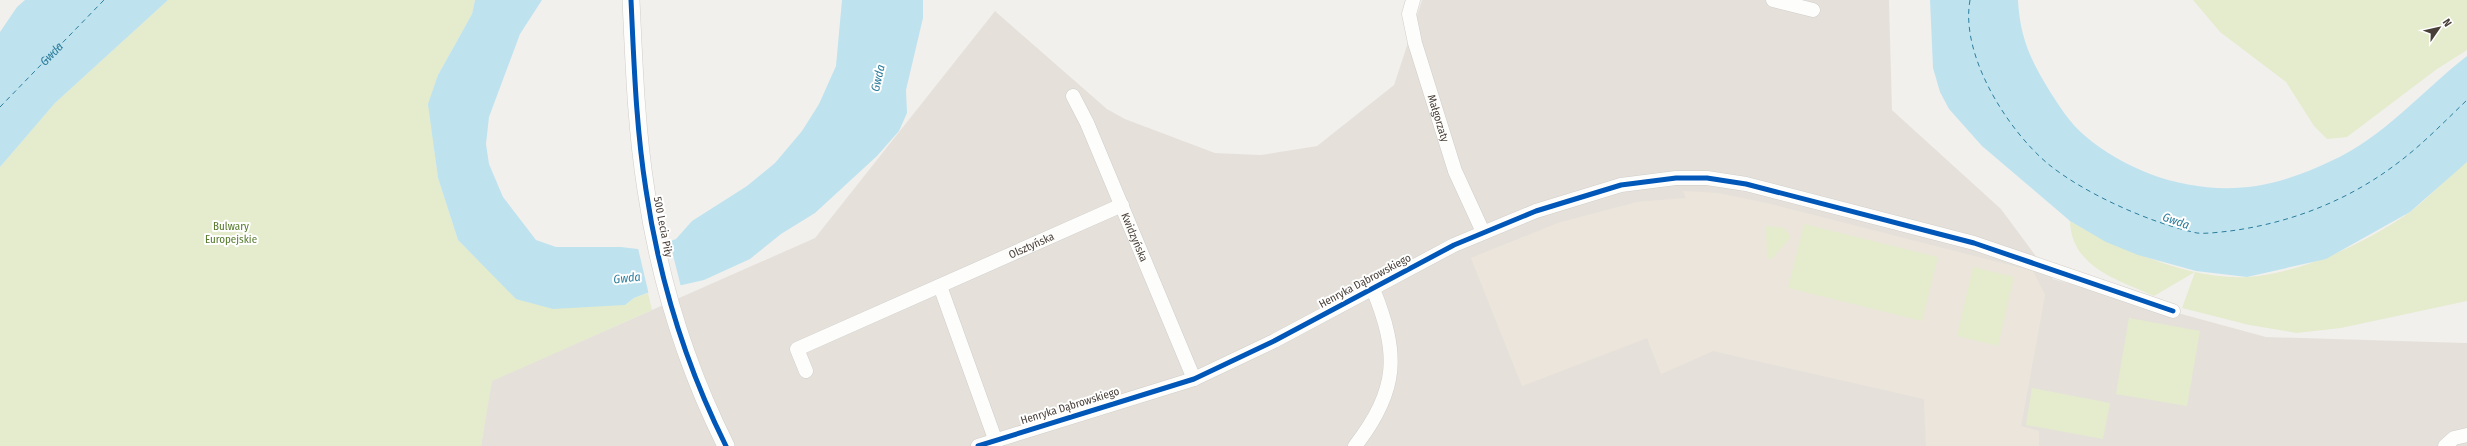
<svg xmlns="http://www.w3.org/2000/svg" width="2467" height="446" viewBox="0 0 2467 446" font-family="'Fira Sans Condensed',sans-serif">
<rect width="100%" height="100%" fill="#f2f0ed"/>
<path fill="#e5e1da" d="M1422,0H1889L1892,110L2001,209L2053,279L2266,337L2467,343V446H481L491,381L815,238L995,11L1107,109L1125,119L1215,153L1261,155L1317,146L1394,85Z"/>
<path fill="#ece5dc" d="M1683,191L1718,193L1766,203L2033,271L2045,295L2021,426L2039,431V446H1926L1924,399L1713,351L1661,374L1647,338L1522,386L1471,258L1558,223L1637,202L1686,198Z"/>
<g fill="#e4eccd">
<path d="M168,0H475L472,14L438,75L434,88V147L438,178L458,240L478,260L625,305L634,298L648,293L652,310L492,381L481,446H0V167L55,103Z"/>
<path d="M2193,0H2467V50L2437,69L2347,137L2327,139L2314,126L2286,82L2220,32Z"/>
<path d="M2467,162V301L2341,328L2297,333L2249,325L2182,308L2195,272L2154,296C2118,280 2071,267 2070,221C2118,248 2192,281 2248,277C2302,273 2366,243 2410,212C2430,197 2447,177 2467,162Z"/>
<path d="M1804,224L1938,257L1922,321L1788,288Z"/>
<path d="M1766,226L1784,228L1791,237L1772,259L1767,258Z"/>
<path d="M1973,267L2014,277L1998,346L1957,336Z"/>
<path d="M2129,318L2200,331L2187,406L2116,394Z"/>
<path d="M2032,388L2110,403L2103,439L2026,425Z"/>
</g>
<g fill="#bee3ef">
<path d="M25,0H168L55,103L0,167V32L17,7Z"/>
<path d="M475,0H542L520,34L489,117L486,144L489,164L503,197L536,240L556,247H621L646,250L676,239L692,221L747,186L775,163L802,131L819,104L836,66L842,0H923V18L906,90L907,113L899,131L877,156L815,213L781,234L750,259L704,280L647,293L634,298L625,305L553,309L516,299L458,240L438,178L428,104L438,75L472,14Z"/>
<path d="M1930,0H2018C2020,37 2030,59 2049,90C2059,106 2070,123 2084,135C2131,175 2195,195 2256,186C2282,182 2308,172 2331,161C2383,138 2422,91 2467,56V162L2410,212L2326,259L2247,277L2196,271L2138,255L2106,242L2070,221L1982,146L1949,109L1940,92L1933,68Z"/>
</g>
<path fill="#f2f0ed" d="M669,239L681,287L649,295L638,248H646Z"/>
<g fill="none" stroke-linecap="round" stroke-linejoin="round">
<g stroke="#2d7d9c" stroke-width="1" stroke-dasharray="5 4" stroke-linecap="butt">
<path d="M1970,0C1960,55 2007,129 2047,163C2083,193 2150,223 2197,233C2207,234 2220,232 2230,231C2290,223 2347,201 2395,165C2421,146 2444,122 2467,100"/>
<path id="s1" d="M0,107L104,0"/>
</g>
<defs>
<g id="minor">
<path id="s2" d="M1413,0L1409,14L1415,43L1455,171L1483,232"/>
<path d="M1773,0L1813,10"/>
<path id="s3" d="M1073,96L1087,123L1194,379"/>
<path d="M940,286L995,439"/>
<path id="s4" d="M806,371L797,349L1122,205"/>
<path d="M978,446L1194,379L1274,341L1454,245L1536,211L1621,185L1676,178H1707L1746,184L1974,243L2173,311"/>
<path d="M1355,446C1399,390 1399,353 1373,289"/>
<path d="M2445,446L2454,438L2467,435"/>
</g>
<path id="tertiary" d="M631,0C634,63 636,127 646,190C659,278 686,366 726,446"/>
</defs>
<use href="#minor" stroke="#d0cdca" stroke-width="15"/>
<use href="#tertiary" stroke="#d0cdca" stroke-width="18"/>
<use href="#minor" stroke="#fdfdfc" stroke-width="14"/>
<use href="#tertiary" stroke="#fdfdfc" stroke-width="17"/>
<defs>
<g id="cycleway">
<path d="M631,0C634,63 636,127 646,190C659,278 686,366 726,446"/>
<path d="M978,446L1194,379L1274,341L1454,245L1536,211L1621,185L1676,178H1707L1746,184L1974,243L2173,311"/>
</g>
</defs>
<use href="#cycleway" stroke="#fff" stroke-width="8"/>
<use href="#cycleway" stroke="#0057b8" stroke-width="5"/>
</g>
<g text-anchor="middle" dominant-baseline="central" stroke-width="4" stroke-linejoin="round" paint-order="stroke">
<g font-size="11" fill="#483f38" stroke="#fff">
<text stroke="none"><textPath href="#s2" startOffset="123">Małgorzaty</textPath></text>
<text transform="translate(663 227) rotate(79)">500 Lecia Piły</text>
<text stroke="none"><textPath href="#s3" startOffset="154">Kwidzyńska</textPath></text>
<text stroke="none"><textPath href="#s4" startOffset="280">Olsztyńska</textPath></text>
<text transform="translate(1365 281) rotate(-28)">Henryka Dąbrowskiego</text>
<text transform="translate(1070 406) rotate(-17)">Henryka Dąbrowskiego</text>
</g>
<g font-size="11" fill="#557a2b" stroke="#fff">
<text x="231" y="226">Bulwary<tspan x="231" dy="13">Europejskie</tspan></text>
</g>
<g font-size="12" font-style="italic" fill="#2d7d9c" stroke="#fff">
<text stroke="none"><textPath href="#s1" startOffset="74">Gwda</textPath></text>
<text transform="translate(878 78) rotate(-77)">Gwda</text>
<text transform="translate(2176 221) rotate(19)">Gwda</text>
<text transform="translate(627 278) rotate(-6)">Gwda</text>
</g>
</g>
<g transform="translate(2439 28) rotate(56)" stroke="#ffffff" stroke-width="3" paint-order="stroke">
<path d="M0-3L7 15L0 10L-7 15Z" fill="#483f38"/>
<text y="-6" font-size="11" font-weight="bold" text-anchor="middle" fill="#483f38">N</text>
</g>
</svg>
